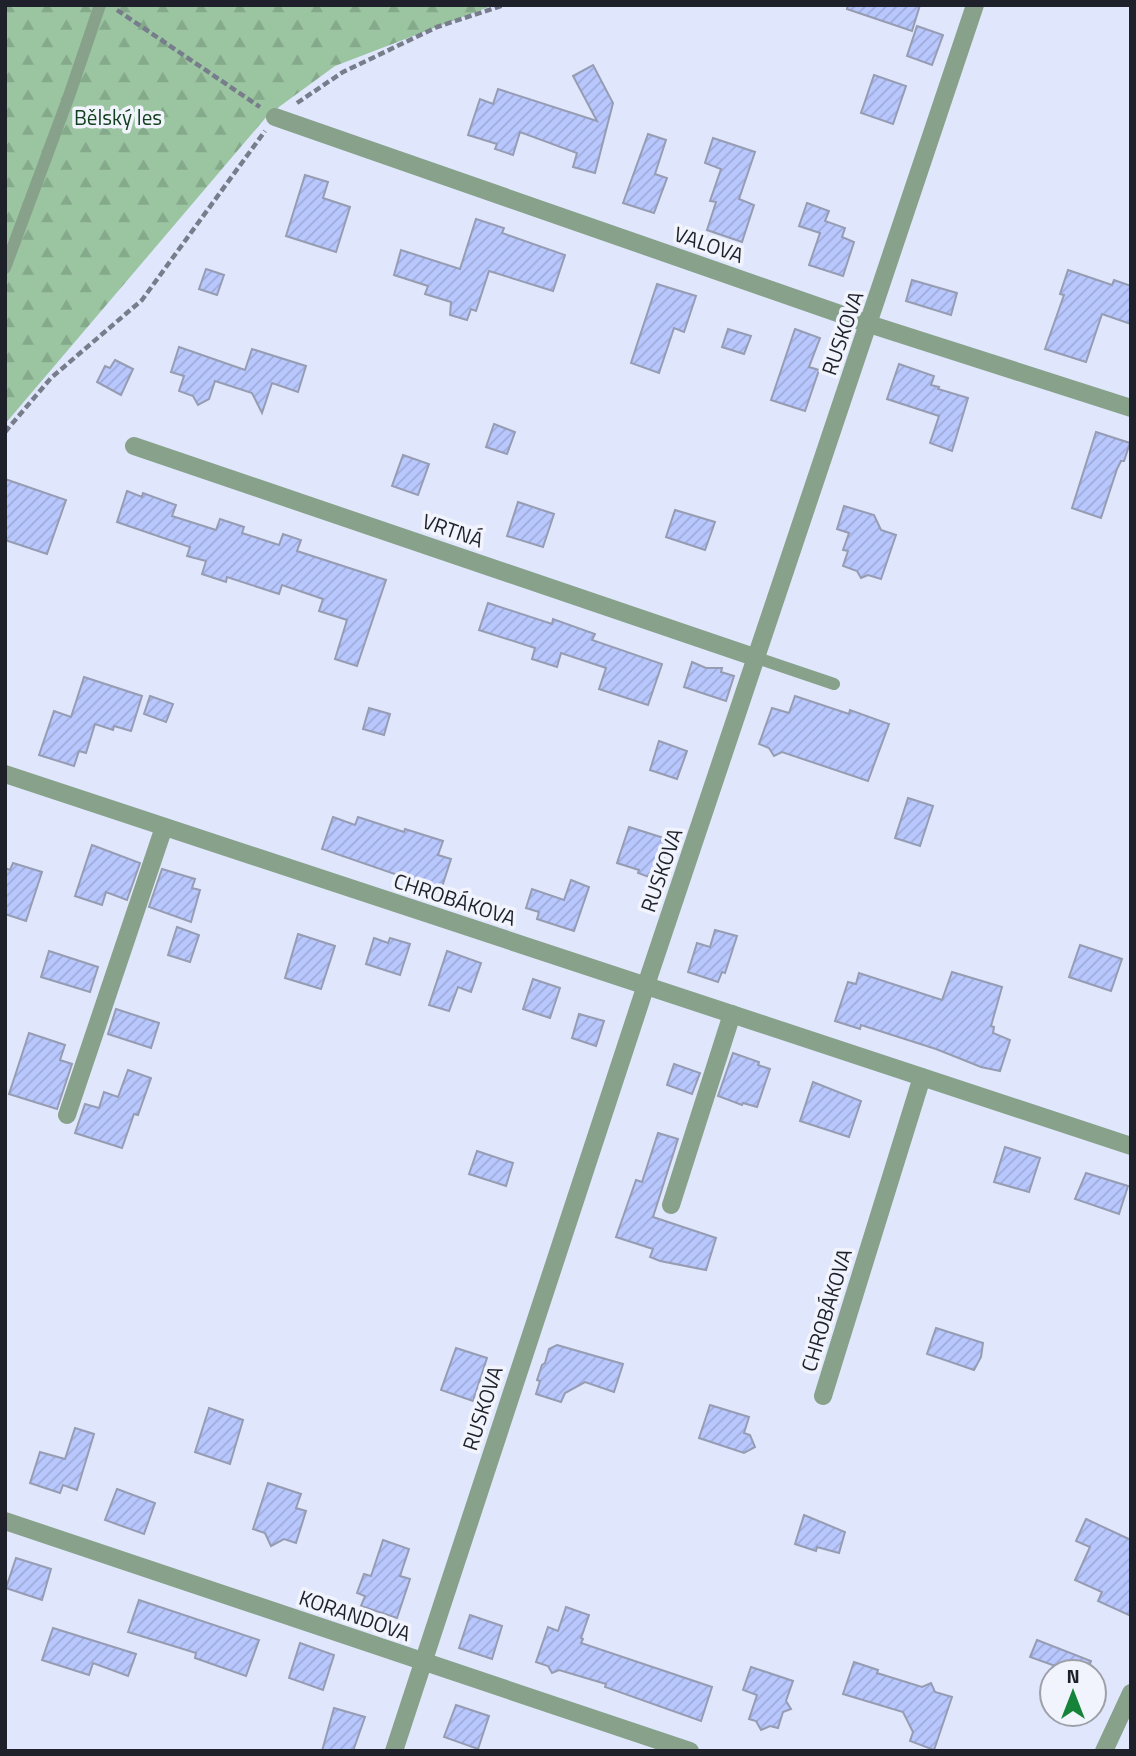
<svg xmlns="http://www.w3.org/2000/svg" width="1136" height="1756" viewBox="0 0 1136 1756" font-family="'Titillium Web',sans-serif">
<defs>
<pattern id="forest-firs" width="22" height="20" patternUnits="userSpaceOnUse" patternTransform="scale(1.75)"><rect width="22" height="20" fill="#9bc5a1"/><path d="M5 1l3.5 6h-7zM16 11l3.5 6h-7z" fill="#85a98b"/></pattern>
<pattern id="building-hatch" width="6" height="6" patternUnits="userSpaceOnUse" patternTransform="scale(1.75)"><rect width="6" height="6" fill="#b8c7fe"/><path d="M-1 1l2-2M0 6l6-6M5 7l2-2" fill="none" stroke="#9eabda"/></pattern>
</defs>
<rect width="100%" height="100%" fill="#e0e7fd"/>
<path fill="url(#forest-firs)" d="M5,5H494L335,66L268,115L5,424Z"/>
<g fill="url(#building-hatch)" stroke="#969cb1" stroke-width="2">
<path d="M848,5H920L912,31L847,9Z"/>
<path d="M917,26L943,35L932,65L907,56Z"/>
<path d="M593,65L613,103L595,173L573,167L577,153L520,132L513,155L495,149L497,144L468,135L480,99L493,104L498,89L597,121L573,76Z"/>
<path d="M874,75L906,86L893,124L861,113Z"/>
<path d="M648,134L666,140L655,174L667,178L654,213L623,203Z"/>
<path d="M713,138L755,152L739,199L754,205L742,242L707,230L716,202L710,201L721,169L705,163Z"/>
<path d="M305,175L328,182L323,198L350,207L336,252L286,236Z"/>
<path d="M807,203L829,211L825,221L845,228L842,237L854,242L843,276L809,265L820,233L799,226Z"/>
<path d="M476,219L504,228L502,233L565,255L553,291L489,271L476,311L471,309L467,320L450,315L451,302L425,294L428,286L394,275L401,250L460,269Z"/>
<path d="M206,269L224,275L217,295L199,289Z"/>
<path d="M1068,270L1112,285L1114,280L1131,286V324L1102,314L1086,362L1045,349L1064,295L1060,294Z"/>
<path d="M912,280L957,293L951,315L906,301Z"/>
<path d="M657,284L696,296L684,332L674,328L659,373L631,363Z"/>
<path d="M728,329L751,336L744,354L722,347Z"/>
<path d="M795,329L820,338L809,367L819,370L805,411L771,400Z"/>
<path d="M179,347L245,370L252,349L306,366L298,392L272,383L262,413L252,393L215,381L209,399L198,405L193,396L179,391L184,376L171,372Z"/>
<path d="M115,360L133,369L121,395L97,382L105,366L110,368Z"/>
<path d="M899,364L934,376L931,385L939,387L938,389L968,398L952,451L930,443L939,416L887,399Z"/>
<path d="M494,424L515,432L507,454L486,447Z"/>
<path d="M1096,432L1130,443L1124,461H1121L1117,469L1101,518L1072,508Z"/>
<path d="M403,455L429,464L418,495L392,486Z"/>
<path d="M5,479L66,500L47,554L5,540Z"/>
<path d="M127,491L142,497L143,493L176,505L172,516L216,530L220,519L244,527L242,533L279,545L283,534L301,540L297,551L386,580L357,666L335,659L347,620L319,611L323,599L282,585L279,594L227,577L226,582L202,574L206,561L187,556L190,547L117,522Z"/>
<path d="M518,502L554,514L543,547L507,536Z"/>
<path d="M844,506L874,515L881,530L896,535L881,579L868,575L861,578L857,571L843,566L848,551L843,550L849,533L837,529Z"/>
<path d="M675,510L715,522L705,550L666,537Z"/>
<path d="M488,603L552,624L553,619L595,634L592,640L662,664L648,705L599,689L606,668L561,653L557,667L532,659L535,648L479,630Z"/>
<path d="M692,662L706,668H722L721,672L734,676L726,701L684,687Z"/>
<path d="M84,677L142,696L131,731L114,726L113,730L95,724L86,753L79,751L74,766L39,755L54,711L71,717Z"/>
<path d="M150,696L173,704L166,722L144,714Z"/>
<path d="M795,696L849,714L850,710L889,724L868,781L782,752L774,756L769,748L759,744L772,708L789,713Z"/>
<path d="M369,708L390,714L384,735L363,729Z"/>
<path d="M659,741L687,751L677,779L650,770Z"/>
<path d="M908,798L933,806L920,846L895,838Z"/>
<path d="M333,817L355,825L358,817L404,832L405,829L443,841L438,855L451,859L441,890L322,849Z"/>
<path d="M629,827L670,840L657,880L638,873L639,870L617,863Z"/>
<path d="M92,845L140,863L127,900L106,892L102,905L75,896Z"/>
<path d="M13,863L42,872L26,921L5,914V868L10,870Z"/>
<path d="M162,869L195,879L192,888L200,890L191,922L149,907Z"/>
<path d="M571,880L589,887L574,931L537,919L539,912L526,908L532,889L564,900Z"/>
<path d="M177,927L199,935L190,962L168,955Z"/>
<path d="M715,930L737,936L725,973L722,972L718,982L688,972L697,943L710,947Z"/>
<path d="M298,934L335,946L321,989L285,978Z"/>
<path d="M374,938L388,943L390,938L410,944L400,975L366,964Z"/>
<path d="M1080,945L1122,959L1111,991L1069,977Z"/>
<path d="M49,951L98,967L90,992L41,977Z"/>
<path d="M447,951L481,963L471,992L458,987L449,1011L429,1005Z"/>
<path d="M952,972L1002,987L991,1026L994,1027L993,1033L1010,1040L1000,1071L981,1067L936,1049L861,1025L860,1029L835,1021L848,982L856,984L859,973L942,1000Z"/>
<path d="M533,979L560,988L550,1018L523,1009Z"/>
<path d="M116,1009L159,1023L151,1048L108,1034Z"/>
<path d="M579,1014L604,1021L596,1046L572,1038Z"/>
<path d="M29,1033L65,1045L60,1060L72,1064L57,1109L9,1094Z"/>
<path d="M733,1053L759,1062L758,1065L770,1069L757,1107L743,1103L742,1105L718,1096Z"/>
<path d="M674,1064L700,1073L692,1094L667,1085Z"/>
<path d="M128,1070L151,1078L138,1115L134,1114L122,1148L75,1133L85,1104L99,1108L104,1092L118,1097Z"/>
<path d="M813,1082L861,1101L849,1137L800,1121Z"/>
<path d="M658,1133L678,1139L653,1217L716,1238L706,1270L660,1261L650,1257L653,1249L616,1237L636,1180L642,1182Z"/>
<path d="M1005,1147L1040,1158L1029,1192L994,1182Z"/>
<path d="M477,1151L513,1163L506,1186L469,1174Z"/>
<path d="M1086,1173L1128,1186L1119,1214L1075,1199Z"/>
<path d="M936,1328L983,1343L981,1357L974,1370L927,1354Z"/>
<path d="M557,1345L623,1364L614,1392L585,1382L565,1393L561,1402L536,1394L540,1381L537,1380L542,1365L545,1363L549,1349Z"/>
<path d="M456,1348L487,1358L473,1401L441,1390Z"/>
<path d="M710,1405L749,1417L744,1433L750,1435L755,1447L744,1453L699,1438Z"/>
<path d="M209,1408L243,1420L230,1464L195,1452Z"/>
<path d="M75,1428L94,1434L77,1490L63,1485L60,1493L30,1483L40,1452L65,1459Z"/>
<path d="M268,1483L301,1494L296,1508L306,1511L296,1543L284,1539L271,1546L265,1533L253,1529Z"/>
<path d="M117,1489L155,1503L144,1534L105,1520Z"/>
<path d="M804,1515L845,1532L839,1553L817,1547L816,1551L795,1544Z"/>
<path d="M1086,1519L1131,1540V1616L1098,1601L1102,1592L1075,1580L1090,1547L1076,1541Z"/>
<path d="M383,1540L409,1549L400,1576L410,1579L397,1618L361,1606L365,1596L357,1593L364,1574L371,1576Z"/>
<path d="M16,1558L51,1569L42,1600L6,1588Z"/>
<path d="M139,1600L259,1640L246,1676L195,1658L196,1653L128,1632Z"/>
<path d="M566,1607L589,1615L581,1638L583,1639L581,1643L712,1687L701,1721L605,1687L606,1684L559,1670L552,1673L548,1666L536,1662L548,1627L558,1631Z"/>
<path d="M470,1615L502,1626L492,1659L459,1648Z"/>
<path d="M53,1628L136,1654L128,1676L93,1663L89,1675L42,1660Z"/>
<path d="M1037,1640L1091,1661L1087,1672H1072L1030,1657Z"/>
<path d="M300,1643L334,1655L323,1690L289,1678Z"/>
<path d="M854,1662L878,1670L877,1673L922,1687L931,1683L935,1692L952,1697L934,1750L910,1741L913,1732L903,1712L843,1694Z"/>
<path d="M751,1667L793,1681L786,1701L791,1709L783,1712L778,1728L770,1726L761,1730L756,1721L749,1719L757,1695L743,1690Z"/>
<path d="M456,1705L489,1716L478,1749L444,1737Z"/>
<path d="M334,1708L365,1717L353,1751H322Z"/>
</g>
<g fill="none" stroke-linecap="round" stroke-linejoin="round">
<g stroke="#787d8c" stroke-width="4.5" stroke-dasharray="7 3.5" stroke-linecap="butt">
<path d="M117,10L260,107"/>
<path d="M297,103L343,72L437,27L504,5"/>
<path d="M5,432L51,378L142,300L265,131"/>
</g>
<g stroke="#87a18a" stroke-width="12">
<path d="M5,268L69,96L100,5"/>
<path d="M757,658L834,684"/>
</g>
<g stroke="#87a18a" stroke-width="18">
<path d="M275,117L869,324L1131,408"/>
<path d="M134,446L757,658"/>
<path d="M5,774L1131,1146"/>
<path d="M67,1115L164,827"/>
<path d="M671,1205L732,1014"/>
<path d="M823,1396L922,1077"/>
<path d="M5,1521L690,1751"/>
<path d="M394,1751L646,985L975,5"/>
<path d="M1104,1751L1131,1693"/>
</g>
</g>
<g text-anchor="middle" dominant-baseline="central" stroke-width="7" stroke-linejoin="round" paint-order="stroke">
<g font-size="21" fill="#13411f" stroke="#f2f4fd">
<text x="118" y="117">Bělský les</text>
</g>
<g font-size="21" fill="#1e2129" stroke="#f2f4fd">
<text transform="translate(709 244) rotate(19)">VALOVA</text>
<text transform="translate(842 333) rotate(-71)">RUSKOVA</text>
<text transform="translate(453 530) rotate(19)">VRTNÁ</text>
<text transform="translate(661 870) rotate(-71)">RUSKOVA</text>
<text transform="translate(455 899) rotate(18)">CHROBÁKOVA</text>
<text transform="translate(826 1310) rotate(-73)">CHROBÁKOVA</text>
<text transform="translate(482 1408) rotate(-72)">RUSKOVA</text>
<text transform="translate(355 1615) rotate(19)">KORANDOVA</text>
</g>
</g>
<rect width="1136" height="1756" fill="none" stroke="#1e2129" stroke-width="14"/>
<g transform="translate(1073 1693)"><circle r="33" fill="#f2f4fd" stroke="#9da0a8" stroke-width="2"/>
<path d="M0-5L12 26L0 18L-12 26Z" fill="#16833a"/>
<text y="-10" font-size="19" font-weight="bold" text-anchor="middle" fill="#1e2129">N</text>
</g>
</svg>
